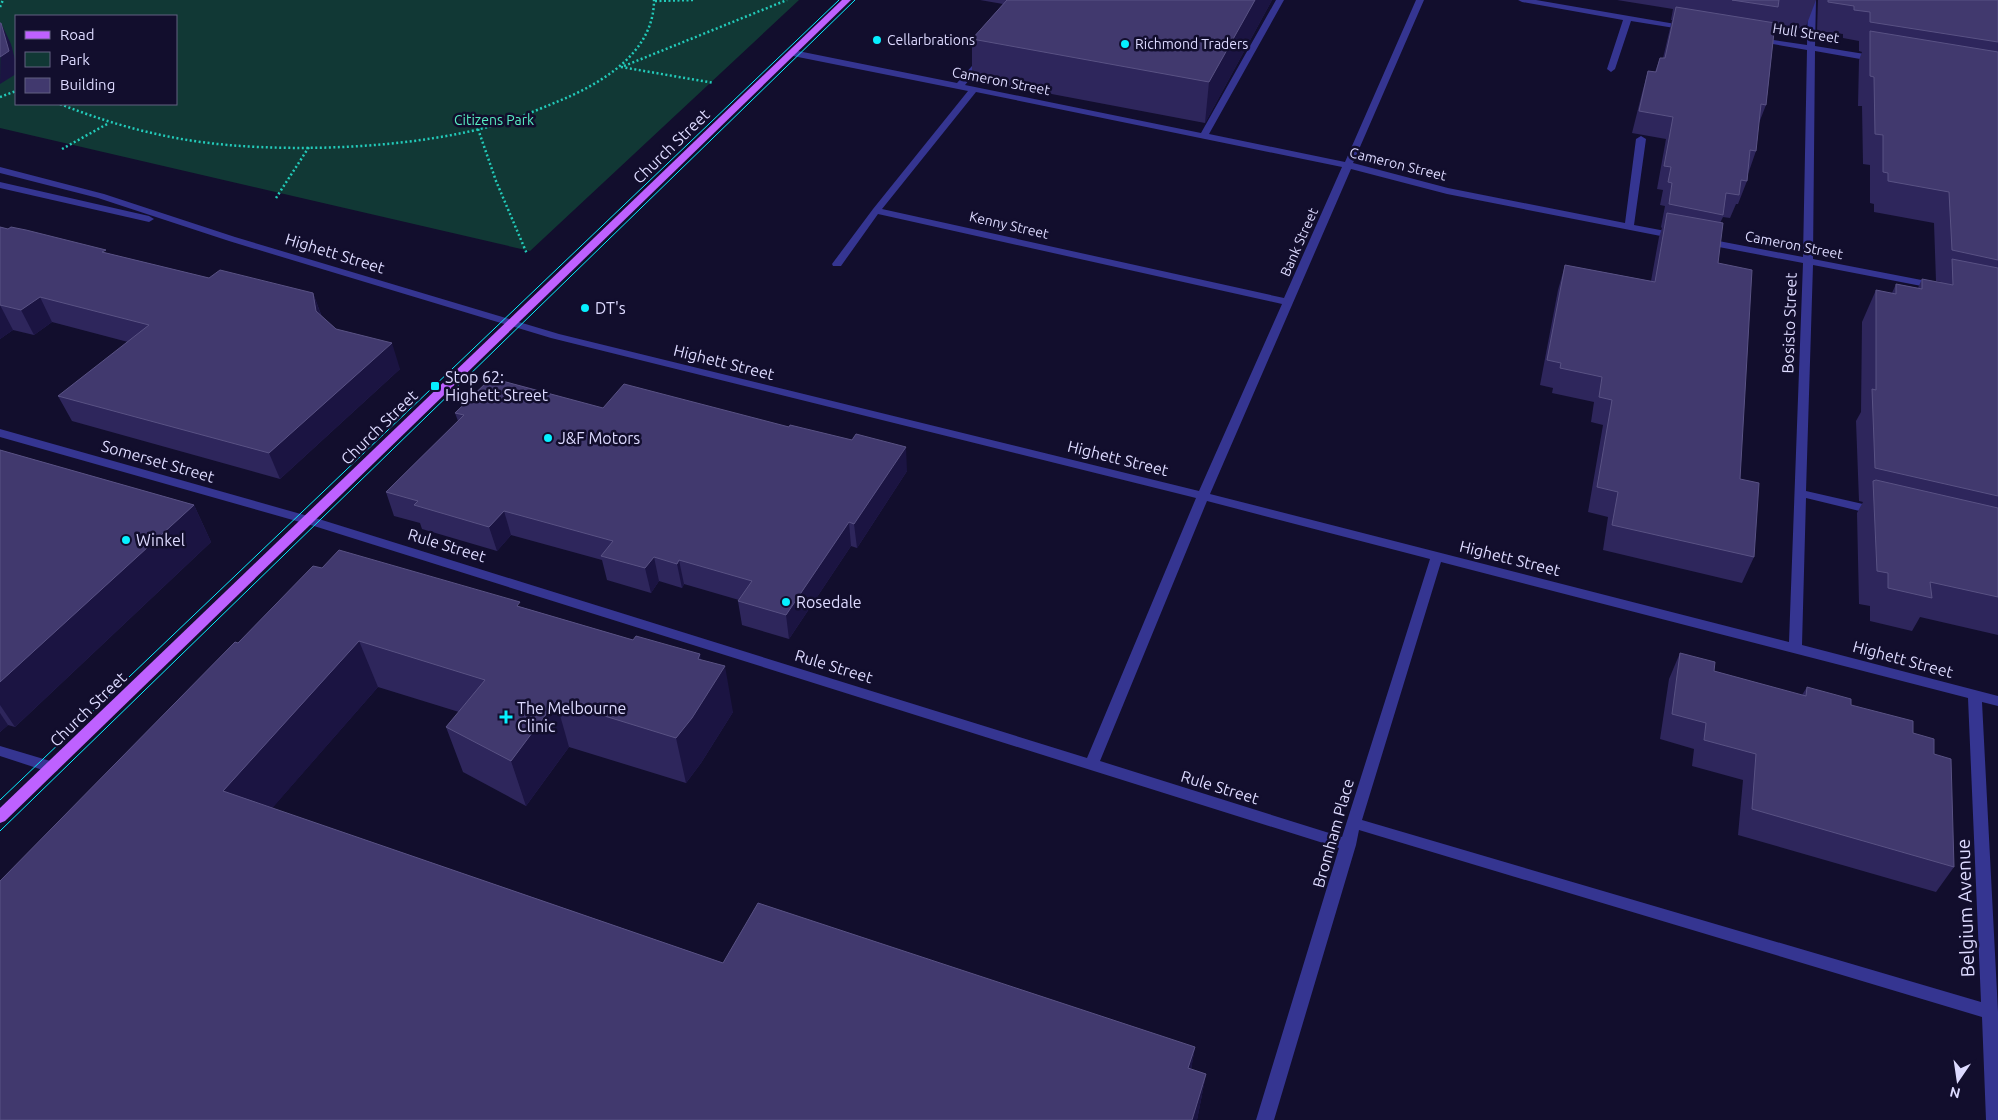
<svg xmlns="http://www.w3.org/2000/svg" width="1998" height="1120" viewBox="0 0 1998 1120" font-family="Ubuntu,sans-serif">
<rect width="100%" height="100%" fill="#120e2d"/>
<path fill="#113835" fill-rule="evenodd" d="M0,0H799L530,251L0,128ZM16,16H176V104H16Z"/>
<g fill="none" stroke-linecap="round" stroke-linejoin="round">
<g stroke="#23cbba" stroke-width="2.5" stroke-dasharray="2 2.5" stroke-linecap="butt">
<path d="M655,1L694,0"/>
<path d="M0,7L3,0"/>
<path d="M624,66L787,0"/>
<path d="M621,67L714,83"/>
<path d="M0,97L16,91"/>
<path d="M60,104C115,126 170,140 228,145C311,152 419,147 499,124C522,117 544,107 566,98C607,80 654,50 654,0"/>
<path d="M478,129L496,181L527,254"/>
<path d="M62,149L109,123"/>
<path d="M276,198L309,147"/>
</g>
<g fill="#353591" fill-rule="evenodd">
<path d="M1276,0H1284L1209,134L1345,162L1416,0H1424L1353,163L1448,188L1625,223L1636,139L1641,136L1646,139L1634,225L1676,233L1681,236L1676,239L1447,194L1351,169L1210,494L1789,642L1803,263L1703,244L1698,241L1703,238L1803,257L1807,50L1756,41L1752,39L1753,37L1807,45L1808,0H1816L1815,46L1877,56L1881,59L1877,62L1815,51L1813,259L1937,283L1942,286L1937,289L1813,265L1806,491L1876,507L1882,511L1876,515L1806,498L1802,645L1998,696V706L1982,702L1998,1012V1120H1986L1982,1017L1359,830L1356,845L1274,1120H1256L1339,848L314,526L0,437V429L322,520L1087,758L1196,498L551,338L229,241L98,198L0,173V167L104,194L235,237L559,334L1199,491L1282,304L878,214L841,266H833L832,264L873,209L968,91L793,56L789,53L793,50L957,83L979,58L982,57L986,60L965,85L1201,133ZM976,92L1342,167L1284,298L882,209ZM1207,501L1430,559L1342,837L1100,761ZM1441,562L1968,698L1981,1002L1362,820Z"/>
<path d="M1518,0H1536L1687,26L1691,28L1687,30L1631,21L1615,69L1611,72L1607,69L1623,20L1522,2Z"/>
<path d="M0,182L149,216L154,219L149,222L0,188Z"/>
<path d="M0,746L57,763L59,767L57,771L52,773L0,756Z"/>
</g>
<path fill="#be61ff" fill-rule="evenodd" d="M842,0H851L5,821L0,823V808Z"/>
<g stroke="#06f0ff" stroke-width="1">
<path d="M0,800L839,0"/>
<path d="M0,831L855,0"/>
</g>
</g>
<g fill="#2e265c">
<path d="M980,0H1272L1205,123L972,79V39L1003,4Z"/>
<path d="M1617,0H1816L1805,29L1775,25L1766,105L1759,123L1756,151L1748,174L1747,181L1738,204H1736L1730,218L1723,217L1720,223L1718,263L1740,479L1754,557L1742,583L1603,550L1608,517L1588,512L1603,425L1591,422L1594,402L1552,393L1553,388L1540,385L1558,290L1565,265L1651,281L1659,237L1662,228L1661,227L1665,206L1660,205L1663,190L1657,189L1666,139L1632,133L1642,93L1648,71L1655,72L1660,58H1663L1672,20H1671L1673,9Z"/>
<path d="M1818,0H1998V635L1920,617L1912,631L1870,621V606L1859,604L1857,513L1863,502L1859,501L1856,421L1861,412L1862,322L1876,290L1892,293L1896,284L1918,288L1922,279L1941,283V282L1936,281L1934,223L1874,212V204L1870,203V165L1863,164L1862,106H1858L1859,60L1862,52L1859,51V41L1843,38V34L1817,31Z"/>
<path d="M0,227L209,278L313,293L322,317L336,329L400,369L280,479L72,421L58,396L128,342L52,322L34,335L13,330L0,339Z"/>
<path d="M603,408L907,471L857,548L851,546L789,639L742,625L738,601L739,600L684,584L682,588L659,581L651,593L607,580L602,560L511,535L497,551L422,529L420,523L394,516L386,492L458,421L455,413Z"/>
<path d="M0,450L194,505L211,542L15,727L8,725L0,732Z"/>
<path d="M322,568L521,607L701,660L733,712L701,763L686,783L569,747L526,806L463,772L446,727L459,712L378,687L272,808L723,963L1195,1047L1191,1069L1206,1074L1197,1120H0L238,643Z"/>
<path d="M1680,653L1714,671L1802,695L1807,687L1851,705L1913,733L1934,754L1954,867L1936,892L1738,835L1743,780L1692,766L1694,749L1660,739L1669,679Z"/>
</g>
<g fill="#1b1442">
<path d="M1255,0H1272L1205,123L1209,82Z"/>
<path d="M1,23L11,44L16,63V74L0,84Z"/>
<path d="M313,293L322,318L316,311Z"/>
<path d="M40,297L52,322L34,335L21,310Z"/>
<path d="M0,305L13,330L0,339Z"/>
<path d="M392,343L400,369L280,479L269,453Z"/>
<path d="M906,447L907,471L857,548L854,524Z"/>
<path d="M194,505L211,542L15,727L0,705V682Z"/>
<path d="M504,511L511,535L497,551L489,527Z"/>
<path d="M849,522L851,546L789,639L786,615Z"/>
<path d="M654,557L659,581L651,593L645,568Z"/>
<path d="M679,560L684,584L682,588L677,564Z"/>
<path d="M359,641L378,687L248,836L223,791Z"/>
<path d="M700,654L707,694L725,666L733,712L701,763L686,783L676,738L698,659Z"/>
<path d="M556,701L569,747L526,806L511,761Z"/>
<path d="M0,713L8,725L0,732Z"/>
<path d="M1195,1047L1188,1088V1068Z"/>
<path d="M1206,1074L1197,1120H1192Z"/>
</g>
<g fill="#41396e" stroke="#595284">
<path d="M1007,0H1255L1209,82L972,39Z"/>
<path d="M1732,0H1779L1778,7Z"/>
<path d="M1828,0H1998V42L1870,22V12L1854,10V6L1828,2Z"/>
<path d="M1676,7L1775,23L1766,105L1761,104L1756,151L1750,150L1747,181L1741,180L1739,195L1726,193L1723,215L1669,204L1672,183L1668,182L1671,167L1664,166L1673,117L1639,111L1648,71L1656,72L1660,58H1665Z"/>
<path d="M0,23H1L9,51L0,57Z"/>
<path d="M1870,31L1998,52V260L1952,250L1949,192L1888,181V173L1883,172V135L1875,134L1874,77L1870,76Z"/>
<path d="M1667,213L1723,223L1718,263L1752,270L1740,479L1759,483L1754,557L1612,525L1618,492L1597,487L1612,400L1599,397L1602,377L1560,368L1561,363L1547,360L1565,265L1655,282Z"/>
<path d="M0,227L8,229L11,227L26,230L106,250L102,252L209,278L220,270L313,293L316,311L336,329L392,343L269,453L58,396L149,325L40,297L21,310L0,305Z"/>
<path d="M1952,259L1998,268V496L1875,468L1872,389L1876,390V290L1896,294V284L1922,289V279L1953,285Z"/>
<path d="M491,378L603,408L624,384L789,427L790,425L852,440L856,434L906,447L854,524L849,522L786,615L738,601L752,581L679,560L677,564L654,557L645,568L601,556L613,541L504,511L489,527L414,505L418,501L386,492L464,415L455,413Z"/>
<path d="M0,450L194,505L0,682Z"/>
<path d="M1876,480L1998,508V597L1930,582L1932,598L1888,588V573L1877,571L1873,481Z"/>
<path d="M339,550L520,602L517,606L633,640L636,636L700,654L698,659L725,666L692,718L676,738L556,701L511,761L446,727L485,680L359,641L223,791L723,963L758,903L1195,1047L1188,1068L1206,1074L1192,1120H0V881L235,642L238,643L313,566L322,568Z"/>
<path d="M1680,653L1715,662L1714,671L1806,696L1807,687L1851,699V705L1913,721V733L1934,739V754L1951,759L1954,867L1752,809L1756,754L1704,740L1706,723L1672,714Z"/>
</g>
<g fill="#06f0ff" stroke="#120e2d" stroke-width="2">
<circle cx="877" cy="40" r="5"/>
<circle cx="1125" cy="44" r="5"/>
<circle cx="585" cy="308" r="5"/>
<rect x="430" y="381" width="10" height="10" rx="2.5"/>
<circle cx="548" cy="438" r="5"/>
<circle cx="126" cy="540" r="5"/>
<circle cx="786" cy="602" r="5"/>
<path d="M503.5 709.5h5v5h5v5h-5v5h-5v-5h-5v-5h5z"/>
</g>
<g text-anchor="middle" dominant-baseline="central" stroke-width="5" stroke-linejoin="round" paint-order="stroke">
<g font-size="14" fill="#dddaff" stroke="#120e2d">
<text transform="translate(1806 33) rotate(9)">Hull Street</text>
<text transform="translate(1001 81) rotate(11)">Cameron Street</text>
<text transform="translate(1398 164) rotate(14)">Cameron Street</text>
<text transform="translate(1009 225) rotate(13)">Kenny Street</text>
<text transform="translate(1299 242) rotate(-66)">Bank Street</text>
<text transform="translate(1794 245) rotate(11)">Cameron Street</text>
</g>
<g font-size="14" fill="#dddaff" stroke="#120e2d" text-anchor="start">
<text x="887" y="40">Cellarbrations</text>
<text x="1135" y="44">Richmond Traders</text>
</g>
<g font-size="14" fill="#58edc2" stroke="#120e2d">
<text x="494" y="120">Citizens Park</text>
</g>
<g font-size="16" fill="#dddaff" stroke="#120e2d">
<text transform="translate(671 146) rotate(-44)">Church Street</text>
<text transform="translate(335 253) rotate(17)">Highett Street</text>
<text transform="translate(1789 323) rotate(-88)">Bosisto Street</text>
<text transform="translate(724 362) rotate(14)">Highett Street</text>
<text transform="translate(379 427) rotate(-44)">Church Street</text>
<text transform="translate(1118 458) rotate(14)">Highett Street</text>
<text transform="translate(158 461) rotate(16)">Somerset Street</text>
<text transform="translate(447 545) rotate(17)">Rule Street</text>
<text transform="translate(1510 558) rotate(14)">Highett Street</text>
<text transform="translate(1903 659) rotate(15)">Highett Street</text>
<text transform="translate(834 666) rotate(17)">Rule Street</text>
<text transform="translate(88 709) rotate(-44)">Church Street</text>
<text transform="translate(1220 787) rotate(17)">Rule Street</text>
<text transform="translate(1333 833) rotate(-74)">Bromham Place</text>
</g>
<g font-size="16" fill="#dddaff" stroke="#120e2d" text-anchor="start">
<text x="595" y="308">DT's</text>
<text x="445" y="377">Stop 62:<tspan x="445" dy="18">Highett Street</tspan></text>
<text x="558" y="438">J&amp;F Motors</text>
<text x="136" y="540">Winkel</text>
<text x="796" y="602">Rosedale</text>
<text x="517" y="708">The Melbourne<tspan x="517" dy="18">Clinic</tspan></text>
</g>
<g font-size="19" fill="#dddaff" stroke="#120e2d">
<text transform="translate(1965 908) rotate(-92)">Belgium Avenue</text>
</g>
</g>
<rect x="15" y="15" width="162" height="90" fill="#120e2d" stroke="#636081"/>
<rect x="25" y="31" width="25" height="8" fill="#be61ff" stroke="#636081"/>
<text x="60" y="40" font-size="15" fill="#dddaff">Road</text>
<rect x="25" y="52" width="25" height="15" fill="#113835" stroke="#636081"/>
<text x="60" y="65" font-size="15" fill="#dddaff">Park</text>
<rect x="25" y="78" width="25" height="15" fill="#41396e" stroke="#636081"/>
<text x="60" y="90" font-size="15" fill="#dddaff">Building</text>
<g transform="translate(1958 1080) rotate(193)" stroke="#120e2d" stroke-width="4" paint-order="stroke">
<path d="M0-4L9 19L0 12L-9 19Z" fill="#dddaff"/>
<text y="-8" font-size="14" font-weight="bold" text-anchor="middle" fill="#dddaff">N</text>
</g>
</svg>
